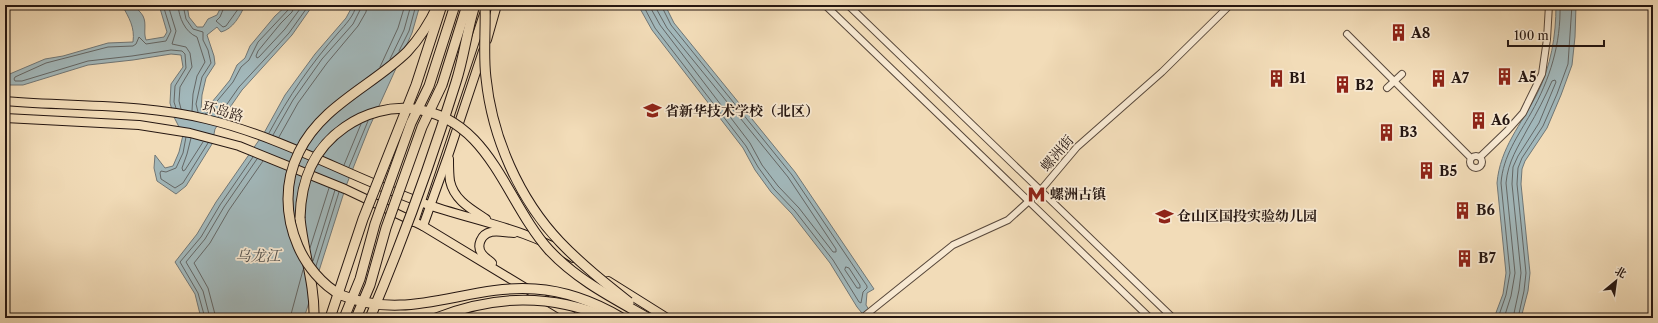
<svg xmlns="http://www.w3.org/2000/svg" width="1658" height="323" viewBox="0 0 1658 323" font-family="'Libre Caslon Text','Noto Serif SC',serif">
<rect width="100%" height="100%" fill="#f2dcb8"/>
<filter id="stains"><feTurbulence type="fractalNoise" baseFrequency=".005" numOctaves="4"/><feColorMatrix values="0 0 0 0 .2 0 0 0 0 .09 0 0 0 0 .02 0 0 0 .5 -.17"/></filter>
<radialGradient id="worn" r=".72"><stop offset=".6" stop-color="#630" stop-opacity="0"/><stop offset="1" stop-color="#630" stop-opacity=".3"/></radialGradient>
<g fill="#a2b8bb" stroke="#707777">
<path d="M122,5H135C137,10 141,12 143,16C147,24 143,32 146,40L164,37L167,32L159,5H187L189,17L197,27H203L208,19L217,15L222,5H245C240,16 233,29 221,32L217,27L207,35L214,56L215,64L206,78L202,95L201,110H205L217,96L230,80L237,65L245,58L250,46L275,16L287,5H313L292,35L242,90L215,129L212,144L186,186L176,194L157,181L154,168L155,155L165,168L173,166L179,152L183,135L174,117L170,103L171,84L183,67L181,55L171,54L133,60L88,65L23,85H5V76L45,59L63,56L108,43L133,42C135,27 129,18 122,5Z"/>
<path d="M353,5H420L412,33L369,128L346,186L304,318H201L195,294L175,262L197,234L216,202L264,133L285,95L315,54L346,18Z"/>
<path d="M638,5H665L674,23L795,172L874,289L867,293L866,305L874,318H866L857,307L830,263L792,214L771,192L755,170L743,148L652,30Z"/>
<path d="M1556,5H1576L1575,37L1572,65L1561,95L1547,128L1525,161L1522,169L1521,184L1530,273L1528,291L1521,318H1494L1503,294L1506,273L1497,183C1500,148 1521,125 1537,94C1551,66 1556,36 1556,5Z"/>
</g>
<g fill="none" stroke-linecap="round" stroke-linejoin="round">
<g stroke="#646766" stroke-width="1">
<path d="M163,5L171,31L166,41L146,44L139,37L136,44L133,46L108,47L46,63L15,77L14,79L15,81H22L88,61L132,56L171,50L182,51L185,54L186,68L175,86L174,102L176,108"/>
<path d="M168,5L176,31L172,44L186,47L190,53L192,67L180,87L179,101L181,109"/>
<path d="M178,5C179,18 185,32 197,37L205,62L197,76L193,94L192,111"/>
<path d="M183,5L186,19L193,29L203,32V40L208,50L211,63L202,77L196,104L198,112"/>
<path d="M225,5L220,17L216,21L223,27L226,26L241,5"/>
<path d="M295,5L292,12L281,23L258,51L256,56L257,58L259,57L285,29L303,5"/>
<path d="M643,5L655,28L746,146L758,167L774,189L795,211L833,260L859,302L861,303L863,292L867,288V286L792,175L671,25L661,5"/>
<path d="M649,5L660,25L750,143L762,165L778,186L799,208L833,252H836V249L788,177L667,28L657,10L656,5"/>
<path d="M399,51L409,31L416,5"/>
<path d="M390,59L404,30L411,5"/>
<path d="M380,67L398,28L405,5"/>
<path d="M205,114L208,112L233,82L241,67L249,60L258,42L289,9V5"/>
<path d="M218,117L239,87L289,33L309,5"/>
<path d="M269,133C289,96 310,65 338,33C345,25 355,15 356,5"/>
<path d="M273,135L293,100L322,59L353,24L360,10L361,5"/>
<path d="M186,137L183,153L176,168L166,172L161,171L160,173L161,179L175,188L183,183L208,143"/>
<path d="M279,137L298,103L327,63L358,26L366,12L367,5"/>
<path d="M191,138L187,154L182,168L183,171L185,170L203,142"/>
<path d="M344,165L361,124"/>
<path d="M349,167L368,121"/>
<path d="M310,248L329,188"/>
<path d="M313,261L335,190"/>
<path d="M316,266L339,192"/>
<path d="M846,267L849,268L860,285V288H857L845,270Z"/>
<path d="M205,318L198,293L180,262L201,237L220,205L253,157"/>
<path d="M210,318L203,291L186,262L205,239L224,207L257,159"/>
<path d="M216,318L208,288L194,263L210,243L229,210L263,161"/>
<path d="M290,318L303,270"/>
<path d="M1498,318L1506,295L1510,273L1501,183C1503,156 1518,136 1531,113C1550,79 1561,44 1560,5"/>
<path d="M1504,318L1511,296L1515,273L1506,183C1508,161 1518,147 1528,128C1537,113 1545,97 1552,81L1555,80L1556,82L1539,123L1518,156L1513,167L1512,184L1521,273L1519,290L1513,318"/>
<path d="M1518,318L1524,291L1526,273L1517,184L1518,168L1522,158L1543,126L1557,94L1568,64L1572,5"/>
</g>
<defs>
<g id="minor">
<path d="M825,5L1150,318"/>
<path d="M848,5L1173,318"/>
<path d="M1347,34L1471,158"/>
<path d="M1387,88L1402,74"/>
<circle cx="1476" cy="162" r="6"/>
<path d="M1480,157L1507,131L1523,113L1542,74L1547,39L1549,5"/>
<path d="M862,318L953,245L1008,220L1040,191L1077,147L1162,72L1230,5"/>
</g>
<g id="major">
<path d="M487,40L497,5"/>
<path d="M5,101C73,107 139,103 206,119C282,137 350,177 423,203C473,221 527,228 573,258"/>
<path d="M5,118L139,125L190,133L239,146L345,189L423,226L575,318"/>
<path d="M449,159C449,166 449,174 450,181C454,200 471,209 486,219"/>
<path d="M414,222L484,14"/>
<path d="M423,226L448,156L483,51"/>
<path d="M492,263C489,260 485,258 482,254C476,246 481,234 491,232C498,230 507,233 514,233"/>
<path d="M608,281L667,318"/>
</g>
<path id="highway" d="M300,218C303,251 315,284 314,318"/>
</defs>
<use href="#minor" stroke="#58483b" stroke-width="8"/>
<use href="#major" stroke="#251611" stroke-width="10"/>
<use href="#highway" stroke="#251611" stroke-width="11"/>
<use href="#minor" stroke="#f7e8d1" stroke-width="6"/>
<use href="#major" stroke="#f2dcb8" stroke-width="8"/>
<use href="#highway" stroke="#f2dcb8" stroke-width="9"/>
<defs>
<g id="highway-bridge">
<path d="M438,5C430,22 420,38 407,52C372,86 321,106 299,152C284,182 285,216 298,246C306,265 322,285 341,295C410,323 466,284 535,289C567,291 595,302 622,318"/>
<path d="M485,5C486,29 483,54 486,78C492,137 519,199 560,242C581,264 605,283 629,302"/>
<path d="M300,218C301,180 313,149 345,127C365,113 390,106 414,109C490,118 505,201 549,250C577,280 613,298 648,318"/>
<path d="M330,318L363,219L416,85L441,8"/>
<path d="M344,318L360,279L375,224L411,123L429,86L455,5"/>
<path d="M356,318L370,285L386,228L422,127L442,85L467,5"/>
<path d="M370,318C403,240 431,162 456,82C464,57 467,30 475,5"/>
<path d="M436,318C494,295 550,293 608,318"/>
</g>
</defs>
<use href="#highway-bridge" stroke="#251611" stroke-width="11" stroke-linecap="butt"/>
<use href="#highway-bridge" stroke="#f2dcb8" stroke-width="9"/>
</g>
<defs>
<symbol id="building-bare" viewBox="-9 -9 18 18"><path d="M-4-6H4V6H1V3H-1V6H-4ZM-2.5-4.3h1.7v1.8h-1.7ZM.8-4.3h1.7v1.8H.8ZM-2.5-1h1.7V.8h-1.7ZM.8-1h1.7V.8H.8Z" fill="#8f2418" stroke="#f7e8d1" stroke-width="2.5" paint-order="stroke"/></symbol>
<symbol id="school-bare" viewBox="-9 -9 18 18"><path d="M0-5L7-2L0 1L-7-2ZM-4 1L0 2.5L4 1V4Q0 6-4 4Z" fill="#8f2418" stroke="#f7e8d1" stroke-width="2.5" paint-order="stroke"/></symbol>
<symbol id="metro-bare" viewBox="-9 -9 18 18"><path d="M-5.5 5V-5H-3L0 0L3-5H5.5V5H3V-.5L0 4L-3-.5V5Z" fill="#8f2418" stroke="#f7e8d1" stroke-width="2.5" paint-order="stroke"/></symbol>
</defs>
<g fill-rule="evenodd">
<use href="#building-bare" x="1386" y="20" width="25" height="25"/>
<use href="#building-bare" x="1492" y="64" width="25" height="25"/>
<use href="#building-bare" x="1264" y="66" width="25" height="25"/>
<use href="#building-bare" x="1426" y="66" width="25" height="25"/>
<use href="#building-bare" x="1330" y="72" width="25" height="25"/>
<use href="#school-bare" x="640" y="98" width="25" height="25"/>
<use href="#building-bare" x="1466" y="108" width="25" height="25"/>
<use href="#building-bare" x="1374" y="120" width="25" height="25"/>
<use href="#building-bare" x="1414" y="158" width="25" height="25"/>
<use href="#metro-bare" x="1024" y="182" width="25" height="25"/>
<use href="#building-bare" x="1450" y="198" width="25" height="25"/>
<use href="#school-bare" x="1152" y="204" width="25" height="25"/>
<use href="#building-bare" x="1452" y="246" width="25" height="25"/>
</g>
<g text-anchor="middle" dominant-baseline="central" stroke-width="3.5" stroke-linejoin="round" paint-order="stroke">
<g font-size="14" font-weight="bold" fill="#251611" stroke="#f7e8d1" text-anchor="start">
<text x="1411" y="33">A8</text>
<text x="1518" y="77">A5</text>
<text x="1289" y="78">B1</text>
<text x="1451" y="78">A7</text>
<text x="1355" y="85">B2</text>
<text x="665" y="111">省新华技术学校（北区）</text>
<text x="1491" y="120">A6</text>
<text x="1399" y="132">B3</text>
<text x="1439" y="171">B5</text>
<text x="1050" y="194">螺洲古镇</text>
<text x="1476" y="210">B6</text>
<text x="1177" y="216">仓山区国投实验幼儿园</text>
<text x="1478" y="258">B7</text>
</g>
<g font-size="14" fill="#251611" stroke="#f7e8d1">
<text transform="translate(223 111) rotate(15)">环岛路</text>
<text transform="translate(1057 153) rotate(-49)">螺洲街</text>
</g>
<g font-size="15" font-style="italic" fill="#514f4c" stroke="#f7e8d1">
<text x="258" y="255">乌龙江</text>
</g>
</g>
<rect width="1658" height="323" fill="none" stroke="#f2dcb8" stroke-width="20"/>
<rect x="6" y="6" width="1646" height="311" fill="none" stroke="#251611" stroke-width="2"/>
<rect x="10" y="10" width="1638" height="303" fill="none" stroke="#251611"/>
<g transform="translate(1616 281) rotate(29)" stroke="#f7e8d1" stroke-width="3" paint-order="stroke">
<path d="M0-3L7 15L0 10L-7 15Z" fill="#251611"/>
<text y="-6" font-size="11" font-weight="bold" text-anchor="middle" fill="#251611">北</text>
</g>
<path d="M1508 40v6h96v-6" fill="none" stroke="#251611" stroke-width="2"/>
<text x="1514" y="40" font-size="12" fill="#251611" stroke="#f7e8d1" stroke-width="3" paint-order="stroke">100 m</text>
<rect width="100%" height="100%" filter="url(#stains)"/>
<rect width="100%" height="100%" fill="url(#worn)"/>
</svg>
